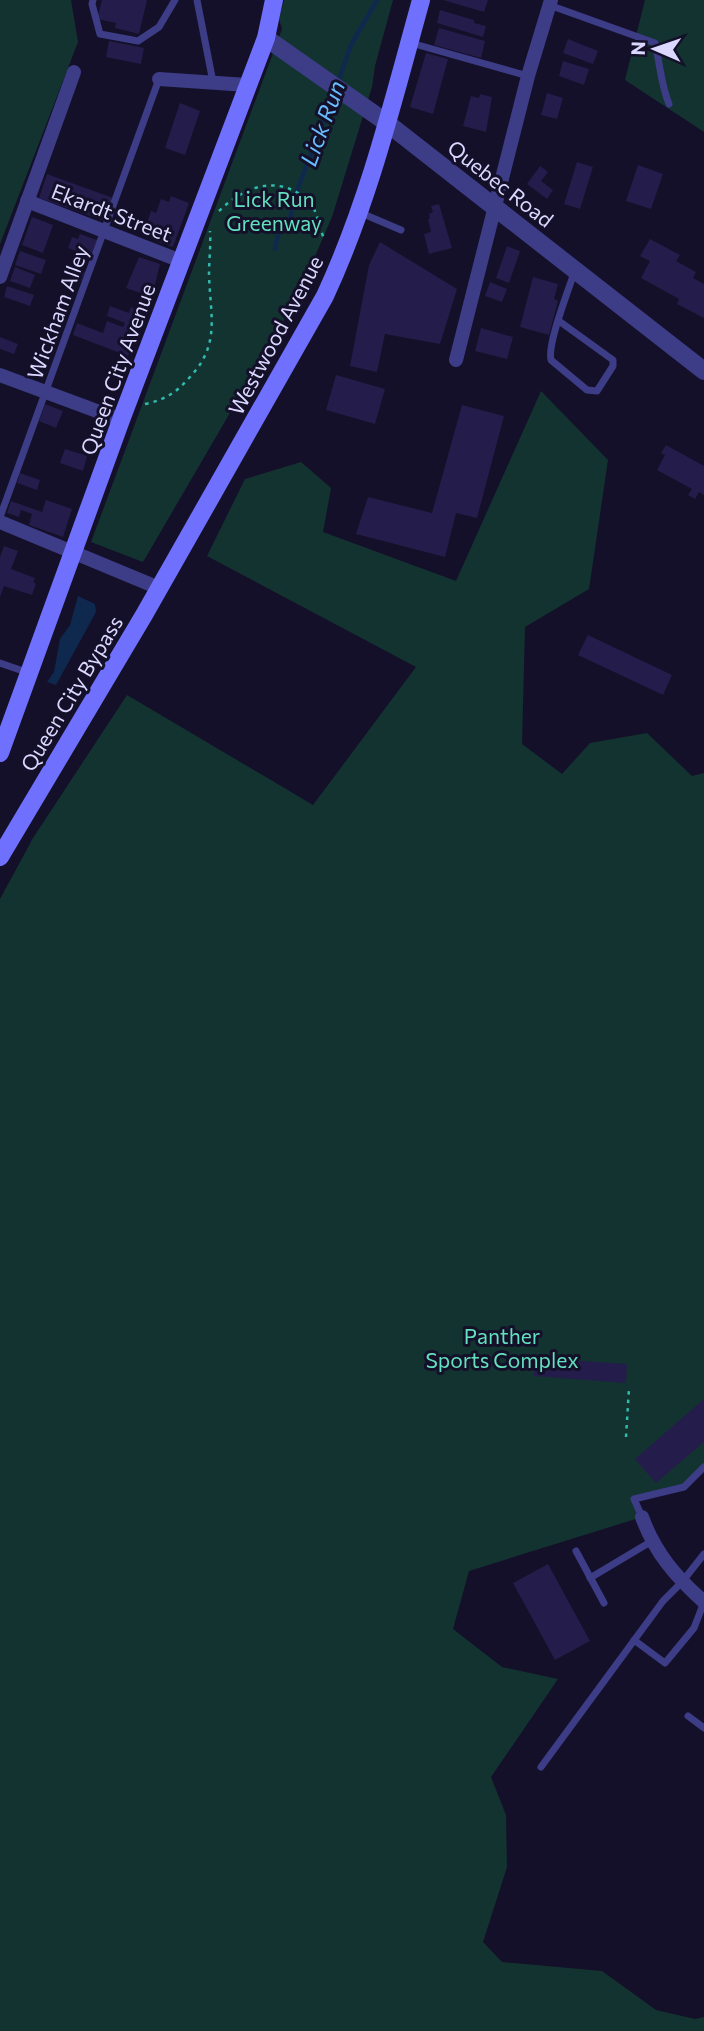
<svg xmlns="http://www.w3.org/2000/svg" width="704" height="2031" viewBox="0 0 704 2031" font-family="Commissioner,sans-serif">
<rect width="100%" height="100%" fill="#141029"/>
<g fill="#133331">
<path d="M0,0H71L78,42L0,244Z"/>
<path d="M284,0H393L375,66L372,87L332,217L297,298L143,562L91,542L282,29L279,19Z"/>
<path d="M645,0H704V132L625,80Z"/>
<path d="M541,391L608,460L589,589L525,627L522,744L562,774L590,743L647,733L692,776L704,773V1467L684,1487L635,1499L642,1517L469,1571L453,1629L502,1667L558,1679L491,1777L506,1815L507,1867L483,1942L502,1962L602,1971L656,2010L695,2019L704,2017V2031H0V899L33,838L127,695L313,805L416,667L207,556L245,479L301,462L331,488L323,532L456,581Z"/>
</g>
<path fill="#0f284e" d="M78,596L95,604L96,612L56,685L47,682L54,672L60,639L70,625Z"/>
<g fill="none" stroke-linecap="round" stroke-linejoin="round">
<g stroke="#0f284e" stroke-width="4.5">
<path d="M338,82L351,45L377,0"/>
<path d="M275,249L278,235L290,218L298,188L335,91"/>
</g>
</g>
<g fill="#241c4a">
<path d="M102,0H147L139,34L115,28L116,23L97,19Z"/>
<path d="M443,0H488L484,12Z"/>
<path d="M440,10L474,20V23L486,26L483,37L437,23Z"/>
<path d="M439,28L485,41L481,58L434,45Z"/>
<path d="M568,39L598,51L593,64L563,53Z"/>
<path d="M109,41L144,48L141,64L106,57Z"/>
<path d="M426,53L448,59L433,114L410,107Z"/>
<path d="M563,61L589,69L584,85L559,76Z"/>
<path d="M547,93L563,98L557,119L541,115Z"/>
<path d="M480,94L492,97L486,132L463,126L471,96L479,98Z"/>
<path d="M180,103L200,111L185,155L165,148Z"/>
<path d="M577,162L593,167L580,209L564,204Z"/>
<path d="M638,165L663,174L651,209L626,201Z"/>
<path d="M540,166L548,172L541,181L553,190L547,199L527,184Z"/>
<path d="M47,174L113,198L105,221L39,198Z"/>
<path d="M171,196L189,203L173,247L155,241L159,227L147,223L151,211L156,213L161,199L169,202Z"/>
<path d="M439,204L452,248L429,254L424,234L431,232L428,219H430L429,214L433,212L431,206Z"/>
<path d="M32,217L53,225L43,253L22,245Z"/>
<path d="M80,234L97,240L91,257L68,248L72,237L78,239Z"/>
<path d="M650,239L680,255L676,261L696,272L693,278L704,284V318L677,304L679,299L641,278L650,261L640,256Z"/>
<path d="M380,242L457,289L440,344L385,334L377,372L350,366L369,265Z"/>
<path d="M507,246L520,251L509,283L496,278Z"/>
<path d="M20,251L46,260L41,274L15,265Z"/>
<path d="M139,257L160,264L152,297L126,288Z"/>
<path d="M15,267L35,275L30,288L10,281Z"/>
<path d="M72,267L85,272L81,281L68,276Z"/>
<path d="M533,277L558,284L554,299L558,301L549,335L520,327Z"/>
<path d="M490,282L507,289L502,302L485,296Z"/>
<path d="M7,286L34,295L30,306L4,297Z"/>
<path d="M110,306L129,313L131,307L146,313L128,356L73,335L77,323L103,333L107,321L123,327L125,323L107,316Z"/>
<path d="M481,328L513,337L507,359L475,351Z"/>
<path d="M0,337L18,344L14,354L0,349Z"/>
<path d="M336,375L385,389L375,424L326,410Z"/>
<path d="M45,404L63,411L56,428L39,421Z"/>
<path d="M462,405L504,416L477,518L456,513L445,557L356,534L368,497L432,513Z"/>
<path d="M666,445L704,466V495L699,492L695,499L688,495L692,489L657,470L665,455L661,453Z"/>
<path d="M65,449L87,456L83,471L60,463Z"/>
<path d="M20,473L40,480L37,490L17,483Z"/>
<path d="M46,500L72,509L63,537L29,525L32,514L21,510L19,517L7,513L11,501L42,512Z"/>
<path d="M4,546L18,551L11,569L35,578L33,582L36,584L32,595L4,586L0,597V557Z"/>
<path d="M588,635L672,675L663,695L578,655Z"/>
<path d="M534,1358L627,1364L626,1383L534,1376Z"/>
<path d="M704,1399V1442L656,1483L635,1459Z"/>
<path d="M548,1564L590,1641L555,1660L513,1583Z"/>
</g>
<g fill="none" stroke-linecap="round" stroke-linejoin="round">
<g stroke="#31baae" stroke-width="2.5" stroke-dasharray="3.5 5" stroke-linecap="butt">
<path d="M219,211C241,190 269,176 298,193C303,195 307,198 311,203C317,213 320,228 324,239"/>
<path d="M145,404C165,400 177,392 190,377C221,344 210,315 209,274C209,260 211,245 210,231"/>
<path d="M626,1437L629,1388"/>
</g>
<g stroke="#3c3c87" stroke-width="7">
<path d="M93,0L92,4L100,34L138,41L159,27L175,0"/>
<path d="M197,0L213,82"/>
<path d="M549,5L655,43C660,64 661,85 669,104"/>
<path d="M411,43L528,76"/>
<path d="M361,213L401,230"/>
<path d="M559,321L613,360V366L597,391L587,390L551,360C547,344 569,289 575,270"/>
<path d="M0,517L159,79"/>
<path d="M0,663L29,673"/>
<path d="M642,1517L634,1499L684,1487L704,1467"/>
<path d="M576,1551L604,1603"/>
<path d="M590,1578L652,1541"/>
<path d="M634,1640L665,1663L694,1628L704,1602"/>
<path d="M688,1716L704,1728"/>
<path d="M541,1767L663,1601L682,1582L704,1554"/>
</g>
<g stroke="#3c3c87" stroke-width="14">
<path d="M159,79L247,85"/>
<path d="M27,201L181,261"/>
<path d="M0,277L74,72"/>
<path d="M456,360L528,76L551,0"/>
<path d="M0,375L121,420"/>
<path d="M0,522L159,588"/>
<path d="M642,1517C655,1553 676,1577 704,1602"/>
</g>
<path stroke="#3c3c87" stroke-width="18" d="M266,38L387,123L704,371"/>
<g stroke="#7070fe" stroke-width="18">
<path d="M0,753L121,420L266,38L274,0"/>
<path d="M0,857L144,615L325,296C369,201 393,101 421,0"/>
</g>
</g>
<g text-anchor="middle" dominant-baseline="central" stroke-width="6" stroke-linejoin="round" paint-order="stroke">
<g font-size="21" fill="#dbd8ff" stroke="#141029">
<text transform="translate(501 183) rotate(38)">Quebec Road</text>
<text transform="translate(112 212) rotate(21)">Ekardt Street</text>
<text transform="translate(57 312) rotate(-70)">Wickham Alley</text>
<text transform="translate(275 335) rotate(-62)">Westwood Avenue</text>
<text transform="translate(117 369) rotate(-70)">Queen City Avenue</text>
<text transform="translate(71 693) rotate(-59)">Queen City Bypass</text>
</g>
<g font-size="21" fill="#63e0bd" stroke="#141029">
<text x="274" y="198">Lick Run<tspan x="274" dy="24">Greenway</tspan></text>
<text x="502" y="1335">Panther<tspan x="502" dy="24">Sports Complex</tspan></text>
</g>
<g font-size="23" font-style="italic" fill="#67bcfe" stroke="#141029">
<text transform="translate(322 123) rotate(-70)">Lick Run</text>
</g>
</g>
<g transform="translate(655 49) rotate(272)" stroke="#141029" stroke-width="5" paint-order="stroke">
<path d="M0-5L12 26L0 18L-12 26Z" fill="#dbd8ff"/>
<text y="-10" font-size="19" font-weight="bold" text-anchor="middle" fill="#dbd8ff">N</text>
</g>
</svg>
